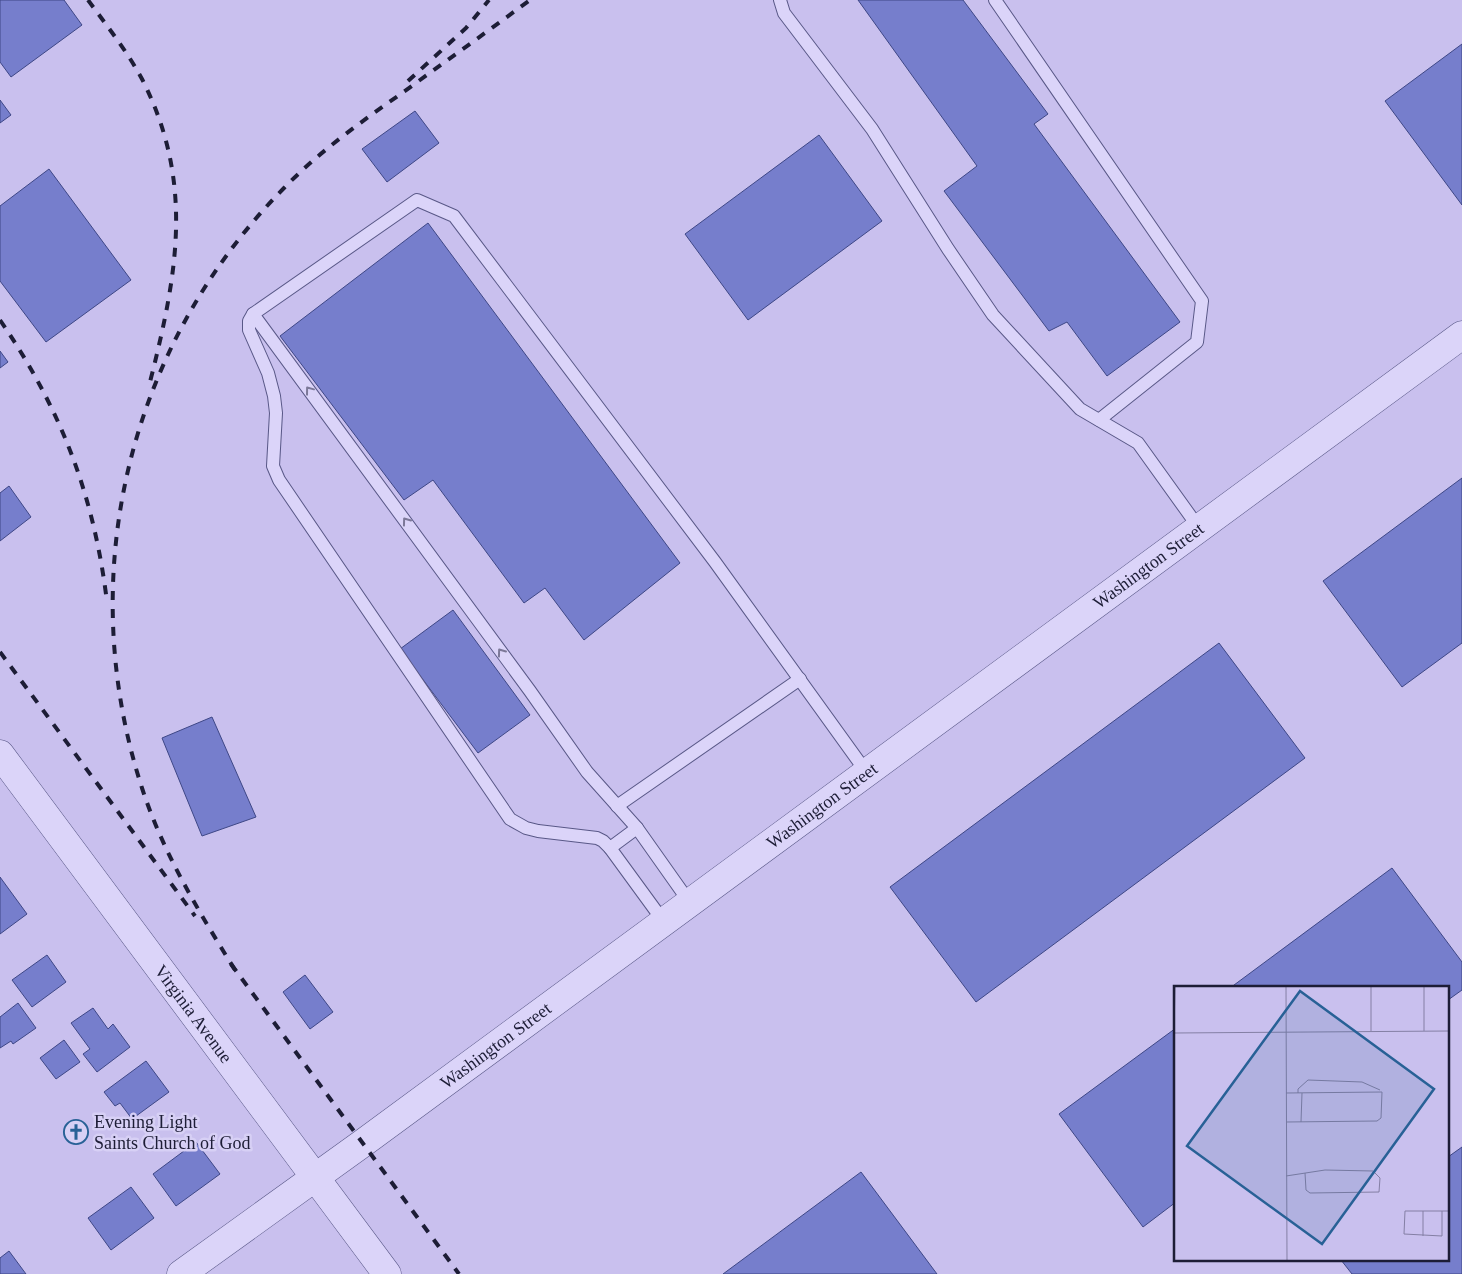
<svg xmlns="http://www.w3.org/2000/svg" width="1462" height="1274" viewBox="0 0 1462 1274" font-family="Georgia,serif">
<rect width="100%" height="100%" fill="#c9c0ee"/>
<g fill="#767ecc" stroke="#3e4786">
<path d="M0,0H64L82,25L11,77L0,62Z"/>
<path d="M858,0H963L1048,114L1034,124L1180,322L1107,376L1067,322L1049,331L944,191L977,166Z"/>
<path d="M1462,44V205L1385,101Z"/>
<path d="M0,100L11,115L0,123Z"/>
<path d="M415,111L439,143L387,182L362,149Z"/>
<path d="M819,135L882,221L748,320L685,234Z"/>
<path d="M49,169L131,280L46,342L0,281V206Z"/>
<path d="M428,223L680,563L584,640L545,588L524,603L433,480L404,500L280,336Z"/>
<path d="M0,351L8,362L0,368Z"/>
<path d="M1462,478V643L1402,687L1323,581Z"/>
<path d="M9,486L31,517L0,541V493Z"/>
<path d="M453,610L530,715L478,753L400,649Z"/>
<path d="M1219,643L1305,758L976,1002L890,887Z"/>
<path d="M212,717L256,817L202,836L162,738Z"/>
<path d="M1392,868L1462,962V990L1448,1000V988H1230Z"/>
<path d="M0,877L27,914L0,934Z"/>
<path d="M47,955L66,982L32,1007L12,980Z"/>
<path d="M305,975L333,1012L310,1029L283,992Z"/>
<path d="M18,1003L36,1028L13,1044L11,1041L0,1048V1017Z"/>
<path d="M93,1008L108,1029L113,1024L130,1047L97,1072L83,1054L90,1049L71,1023Z"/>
<path d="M1176,1028V1202L1143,1227L1059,1114Z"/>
<path d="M64,1040L80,1062L56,1079L40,1058Z"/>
<path d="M146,1061L169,1092L132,1119L120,1103L115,1106L104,1092Z"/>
<path d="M196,1142L220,1174L176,1206L153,1174Z"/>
<path d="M1462,1147V1274H1352L1341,1260H1448V1157Z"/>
<path d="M861,1172L937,1274H723Z"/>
<path d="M131,1187L154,1218L111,1250L88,1218Z"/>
<path d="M9,1251L26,1274H0V1258Z"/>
</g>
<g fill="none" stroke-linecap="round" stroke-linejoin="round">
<defs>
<g id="service">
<path d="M780,0L784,13L872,129L948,249L993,315L1080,409L1138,443L1199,528"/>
<path d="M995,0L1202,301L1197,342L1099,420"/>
<path d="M253,314L530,691L587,772L637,828L690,903"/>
<path d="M617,806L800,679"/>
<path d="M637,828L610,848L603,841L597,838L538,831L526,828L510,819L279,480L273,466L276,413L274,396L268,373L249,330V321L253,314L417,200L454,216L715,562L867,773"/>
<path d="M610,848L664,922"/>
</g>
<g id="tertiary">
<path id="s1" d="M0,754L387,1274"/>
<path id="s2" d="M181,1274L363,1143L1462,335"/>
</g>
</defs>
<use href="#service" stroke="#595887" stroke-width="14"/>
<use href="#tertiary" stroke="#595887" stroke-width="29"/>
<use href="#service" stroke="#dbd4f9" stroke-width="12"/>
<use href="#tertiary" stroke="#dbd4f9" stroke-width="28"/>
<g stroke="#1d1d36" stroke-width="4" stroke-dasharray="9 9" stroke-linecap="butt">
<path d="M88,0C107,26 127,51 142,79C195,183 177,275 150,382"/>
<path d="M408,81L466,28L489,0"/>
<path d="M0,320C61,409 94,495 107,602"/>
<path d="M0,652L195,916"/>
<path d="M231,964L459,1274"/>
<path d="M235,970C199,912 163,853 142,788C73,576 128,346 284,188C320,151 361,122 402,93C445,62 488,31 530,0"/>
</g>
</g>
<defs><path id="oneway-chevron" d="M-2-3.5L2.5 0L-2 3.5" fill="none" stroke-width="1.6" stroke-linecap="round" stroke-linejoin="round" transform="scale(1.25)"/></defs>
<g stroke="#7c7898">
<use href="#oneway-chevron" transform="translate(309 390) rotate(-127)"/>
<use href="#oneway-chevron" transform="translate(406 521) rotate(-126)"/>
<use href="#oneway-chevron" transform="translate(501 652) rotate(-126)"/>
</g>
<defs>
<symbol id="church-ring" viewBox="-11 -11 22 22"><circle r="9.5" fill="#d7d0f5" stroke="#286196" stroke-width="1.5"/><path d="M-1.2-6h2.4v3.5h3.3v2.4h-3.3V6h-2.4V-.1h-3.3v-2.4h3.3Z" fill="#286196"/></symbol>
</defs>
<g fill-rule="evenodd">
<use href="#church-ring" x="62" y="1118" width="28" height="28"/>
</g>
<g text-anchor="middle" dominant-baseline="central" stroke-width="5" stroke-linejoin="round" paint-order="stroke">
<g font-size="18" fill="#1d1d36" stroke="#d7d0f5">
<text stroke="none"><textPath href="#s2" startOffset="1199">Washington Street</textPath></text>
<text stroke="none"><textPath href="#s2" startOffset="794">Washington Street</textPath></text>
<text stroke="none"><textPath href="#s1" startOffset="324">Virginia Avenue</textPath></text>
<text stroke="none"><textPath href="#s2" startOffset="389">Washington Street</textPath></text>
</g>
<g font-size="18" fill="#1d1d36" stroke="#d7d0f5" text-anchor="start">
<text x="94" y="1122">Evening Light<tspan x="94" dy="21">Saints Church of God</tspan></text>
</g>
</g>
<g transform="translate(1174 986)">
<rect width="275" height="275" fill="#c9c0ee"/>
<path fill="none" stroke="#847fa4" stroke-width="1" d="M112,0L113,275M197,45V0M250,45V0M0,47L275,45M0,47L1,0M112,107L208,106M124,107V103L134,94L188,96L206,104M112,136L203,135L207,132L208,106M127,136L128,107M112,190L151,184L199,185L206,192L205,206L136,207L132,204L131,187M249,225V250M268,225V250L230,248L231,225H275"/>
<path fill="#286196" fill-opacity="0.15" stroke="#286196" stroke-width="2.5" d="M126,5L260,103L148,258L13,160Z"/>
<rect width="275" height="275" fill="none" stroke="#1d1d36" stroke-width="2.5"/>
</g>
</svg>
